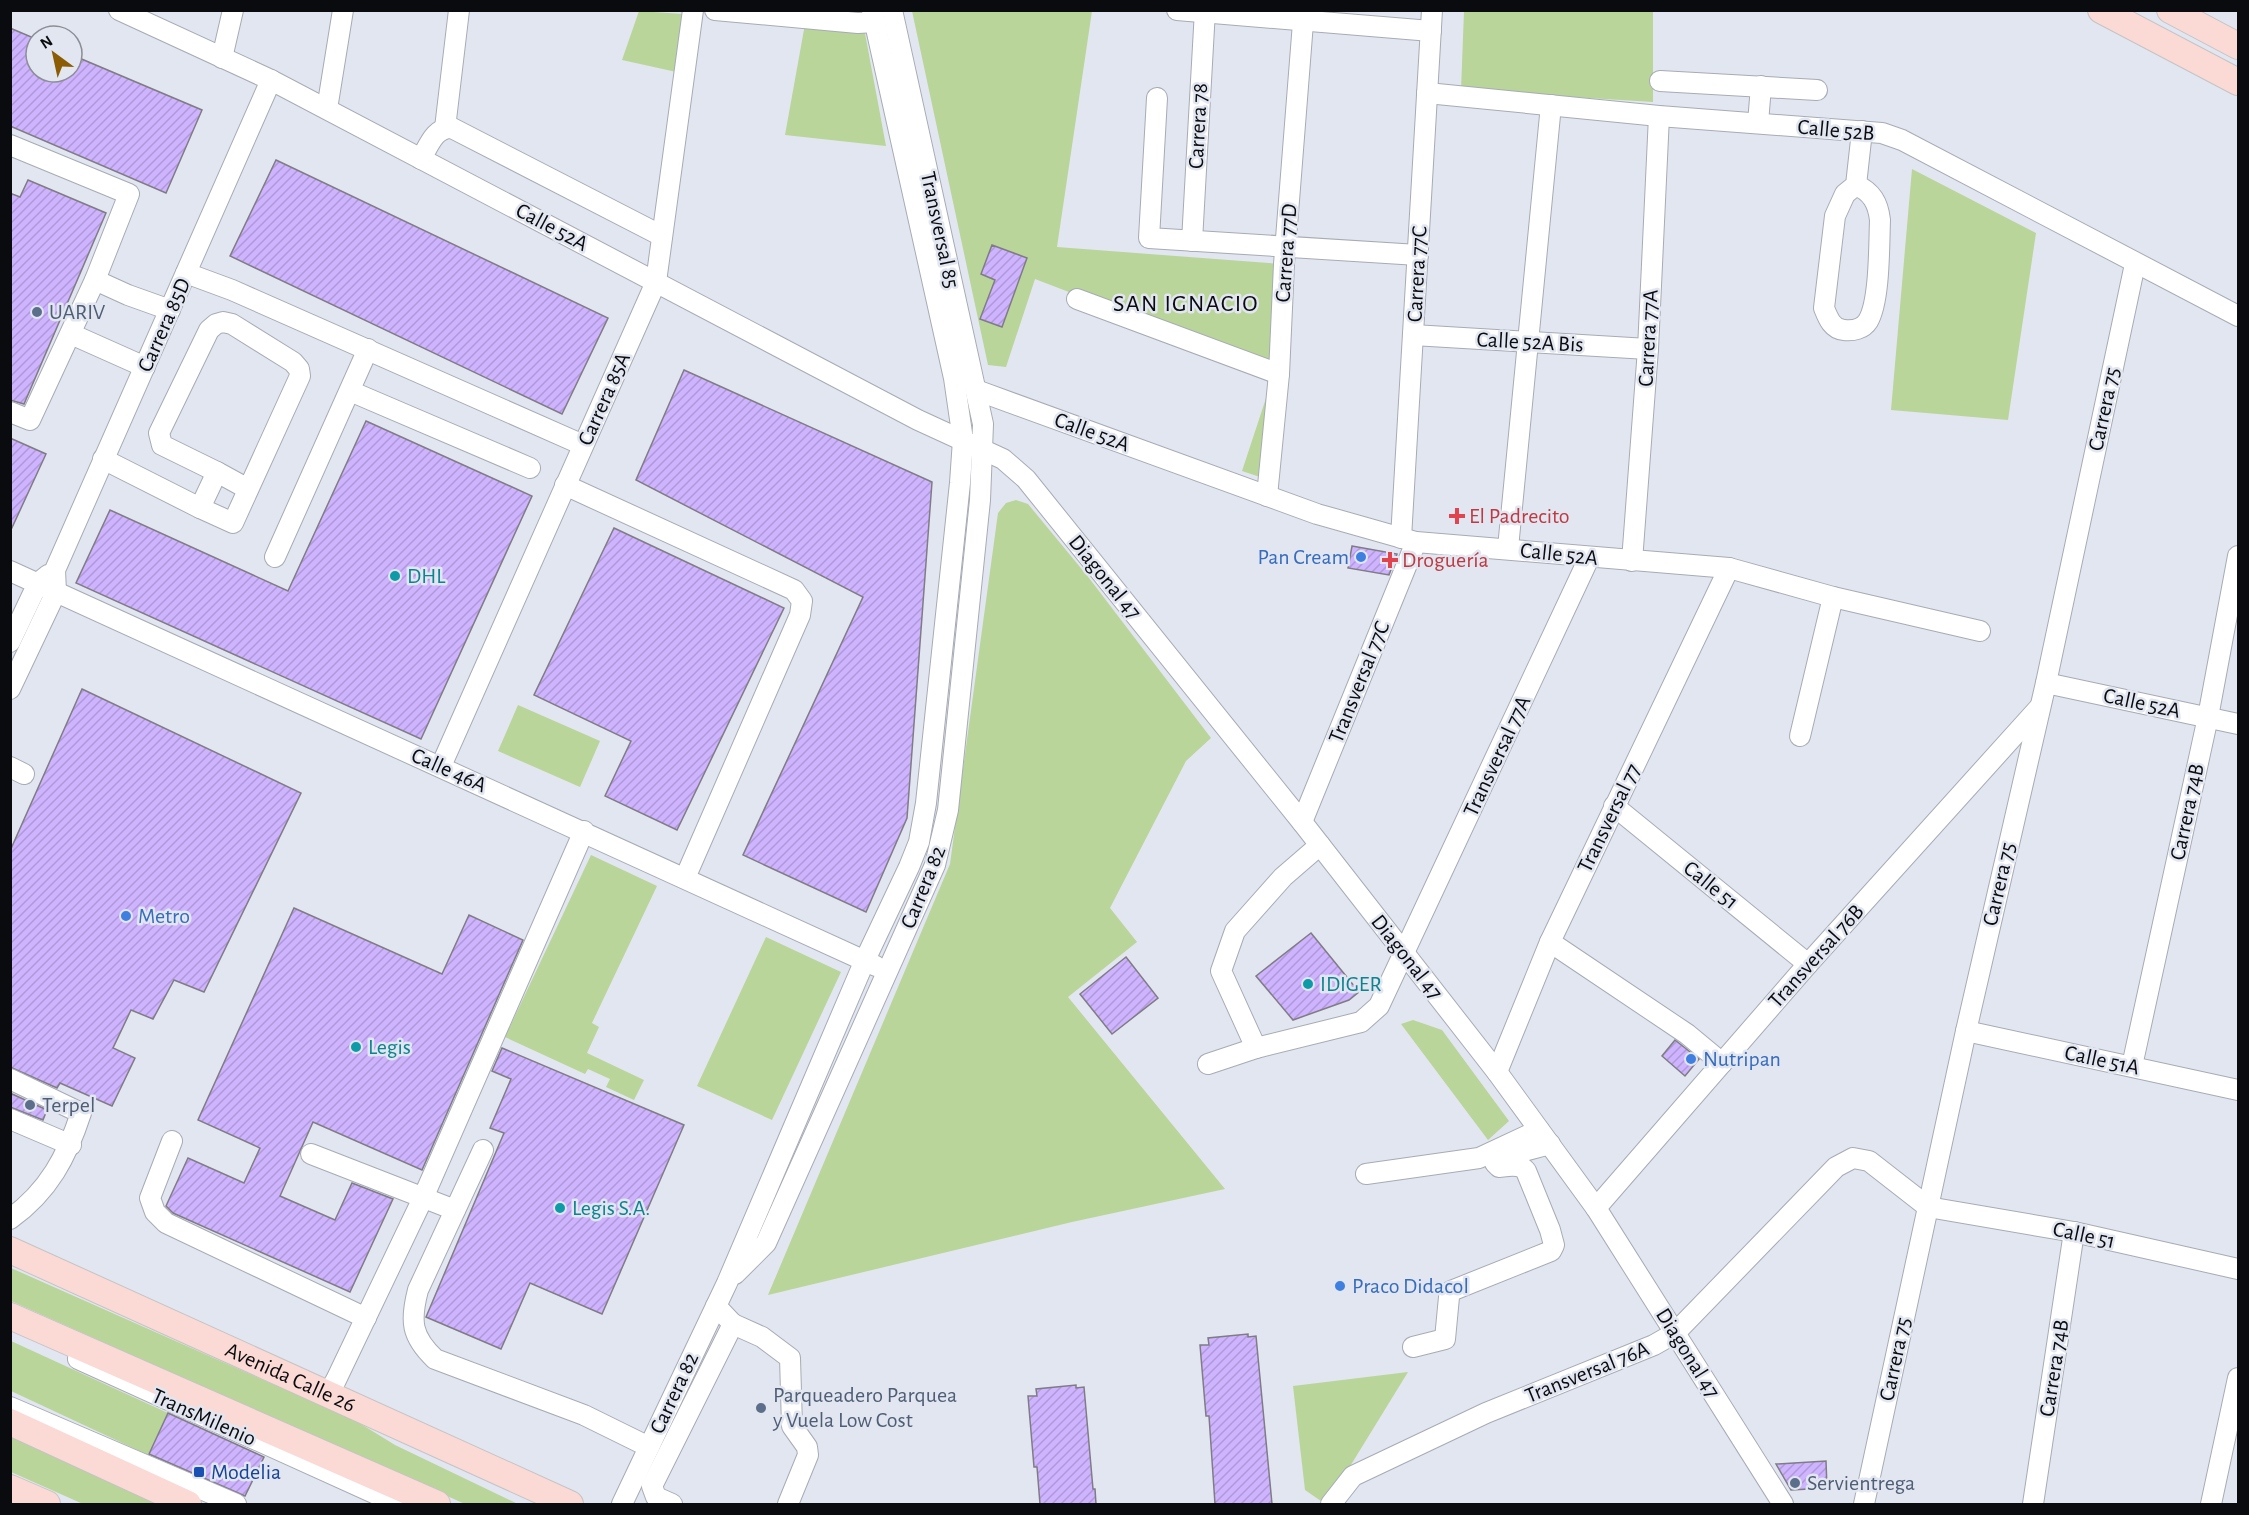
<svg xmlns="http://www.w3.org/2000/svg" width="2249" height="1515" viewBox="0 0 2249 1515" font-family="'Alegreya Sans',sans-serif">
<defs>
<pattern id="building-hatch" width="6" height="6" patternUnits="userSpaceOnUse" patternTransform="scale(1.5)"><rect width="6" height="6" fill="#ceb3fe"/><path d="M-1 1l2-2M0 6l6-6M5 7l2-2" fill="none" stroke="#b099d8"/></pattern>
</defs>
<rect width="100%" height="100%" fill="#e2e6f0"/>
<g fill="#b9d599">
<path d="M639,11L698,15L690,75L622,60Z"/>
<path d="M912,11H1092L1057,247L1281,264L1276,371L1266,479L1242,471L1275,371L1035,279L1006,367L988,365Z"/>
<path d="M1464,11H1653V102L1461,90Z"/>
<path d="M805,24L864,28L886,146L785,135Z"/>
<path d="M1912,169L2036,233L2008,420L1891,410Z"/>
<path d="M1016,500L1028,504L1089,578L1211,738L1186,761L1110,908L1137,942L1068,997L1225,1189L1072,1222L768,1295L950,864L998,513L1006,503Z"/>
<path d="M518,705L600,741L580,787L498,751Z"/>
<path d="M591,855L657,886L592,1023L599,1027L587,1053L644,1080L634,1100L606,1087L610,1079L588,1069L585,1074L505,1037Z"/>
<path d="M766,937L841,972L772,1120L697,1086Z"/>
<path d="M1413,1020L1442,1030L1509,1121L1488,1140L1401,1024Z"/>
<path d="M11,1268L356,1421L395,1445L518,1504H465L11,1301Z"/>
<path d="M11,1341L168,1413L148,1455L11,1391Z"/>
<path d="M1408,1372L1333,1494L1321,1501L1305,1490L1293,1386Z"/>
<path d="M11,1432L170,1504H83L11,1472Z"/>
</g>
<g fill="url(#building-hatch)" stroke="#7f7c85" stroke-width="1.5">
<path d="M10,28L36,39V72H72V55L202,110L166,193L10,126Z"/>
<path d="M276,160L608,318L562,414L230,256Z"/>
<path d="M28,180L106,213L24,404L10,400V193L20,197Z"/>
<path d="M992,245L1027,258L1002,327L980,319L995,280L981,274Z"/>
<path d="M684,370L932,482L907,818L866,912L743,855L863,597L636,480Z"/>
<path d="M366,421L532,496L421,739L76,583L110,510L288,591Z"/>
<path d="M10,438L46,454L10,532Z"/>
<path d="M614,528L784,608L677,830L605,796L631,741L534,695Z"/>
<path d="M1352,546L1397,554L1389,575L1348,568Z"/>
<path d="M82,689L301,793L204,992L174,980L153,1019L131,1010L113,1048L135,1058L112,1106L60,1083L57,1088L10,1067V851Z"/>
<path d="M294,908L442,974L469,915L523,940L422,1170L313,1122L280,1196L335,1220L352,1183L393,1199L350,1292L173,1213L166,1206L188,1158L244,1183L260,1148L198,1120Z"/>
<path d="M1311,933L1359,992L1349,1000L1293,1020L1256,976Z"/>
<path d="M1126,957L1158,998L1112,1034L1080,994Z"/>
<path d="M1675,1040L1699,1059L1685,1076L1662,1056Z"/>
<path d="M502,1048L684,1125L602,1314L530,1283L501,1349L426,1317L504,1133L490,1128L511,1079L492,1071Z"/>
<path d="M10,1093L47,1110L43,1120L10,1107Z"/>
<path d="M1248,1334V1337L1256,1336L1272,1504H1215L1209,1416H1206L1200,1345H1209L1208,1338Z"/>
<path d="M1076,1385V1388L1084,1387L1093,1489H1095L1096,1504H1040L1037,1467H1034L1028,1396H1037L1036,1389Z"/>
<path d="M168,1413L264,1457L245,1496L149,1454Z"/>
<path d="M1826,1461L1827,1488L1791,1490L1776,1464Z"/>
</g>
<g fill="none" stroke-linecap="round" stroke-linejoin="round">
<defs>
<g id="minor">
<path d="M119,10L271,80L918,420L1003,459L1026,479L1302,822L1497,1072L1596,1208L1783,1504"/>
<path d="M715,10L858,23L875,22"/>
<path d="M1177,10L1431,31"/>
<path d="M222,58L233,10"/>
<path d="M1660,81L1817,90"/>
<path d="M1427,93L1659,116L1882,133L1902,140L2238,316"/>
<path d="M1157,98L1149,238L1418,255"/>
<path d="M327,109L343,10"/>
<path d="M1758,123L1761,86"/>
<path d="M445,128L459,10"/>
<path d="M10,145L129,194L95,280L30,420L10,412"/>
<path d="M421,159C429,145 435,127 452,128L662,236"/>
<path d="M1856,185C1872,192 1878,203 1880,220C1879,244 1880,301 1868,321C1863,329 1853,331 1844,330C1832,329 1828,318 1824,308L1835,216L1845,194L1856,185L1862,131"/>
<path d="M1192,241L1205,10"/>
<path d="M186,273L232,290L583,445"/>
<path d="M95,280L128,295L170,310"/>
<path d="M1077,299L1279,374"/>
<path d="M223,322L232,324L293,362L299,369L300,376L233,523L200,508L217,472L162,445L159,433L209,330L216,324Z"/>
<path d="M71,334L145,367"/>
<path d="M1413,335L1648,349"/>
<path d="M976,390L1317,514L1416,542L1729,568L1833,597L1980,631"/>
<path d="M350,391L530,468"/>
<path d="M103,459L200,508"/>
<path d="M217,472L248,489"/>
<path d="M565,485L794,590L802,601L800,615L685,878"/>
<path d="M1267,496L1279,374L1284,264L1304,10"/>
<path d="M1401,538L1432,10"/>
<path d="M1508,548L1551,105"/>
<path d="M275,557L368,349"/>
<path d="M1632,561L1648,349L1659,116"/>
<path d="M10,571L876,966"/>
<path d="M10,642L38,583L48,575"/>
<path d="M2046,683L2238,724"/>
<path d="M10,689L56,592L55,570L271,80"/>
<path d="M1800,736L1833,597"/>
<path d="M441,766L656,282L693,10"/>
<path d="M10,767L24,774"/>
<path d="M1614,806L1808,964"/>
<path d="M1302,822L1416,542"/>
<path d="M1550,942L1687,1034L1722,1063"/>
<path d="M1966,1031L2238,1090"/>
<path d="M1256,1048L1221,971L1235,931L1283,877L1320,845"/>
<path d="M1208,1064L1256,1048L1361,1022L1379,1006L1589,558"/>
<path d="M2132,1066L2208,717L2238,556"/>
<path d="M1497,1072L1550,942L1729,568"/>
<path d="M10,1079L81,1113C67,1156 49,1191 10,1219"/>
<path d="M10,1119L71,1145"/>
<path d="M172,1141L150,1198L155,1212L166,1223L366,1318"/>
<path d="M483,1150L418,1290C410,1321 411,1336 435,1359L584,1415L649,1447"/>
<path d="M311,1154L455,1210"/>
<path d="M1366,1174L1479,1158L1539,1130"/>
<path d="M1596,1208L1808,964L2038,709"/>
<path d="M735,1274L766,1243L935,865L948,810L980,500L983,424L892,10"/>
<path d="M733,1324L762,1337L790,1358L792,1426L807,1447L808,1455L788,1504"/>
<path d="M1413,1347L1445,1339L1449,1297L1451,1291L1551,1251L1554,1245L1550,1230L1526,1171C1520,1163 1508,1166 1499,1167L1495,1163L1498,1158L1550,1144"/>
<path d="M78,1359L398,1504"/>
<path d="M328,1394L336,1380L423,1198L584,831"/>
<path d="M10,1407L236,1504"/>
<path d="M622,1504L727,1283L865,960L909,867L919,842L926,803L960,483L963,440L954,378L872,10"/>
<path d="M672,1504L656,1497L652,1486L733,1324L716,1306"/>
<path d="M1331,1504L1353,1476L1486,1413L1654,1345L1675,1333L1836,1167L1853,1158L1869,1161L1928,1207L2074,1232L2238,1269"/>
<path d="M1864,1504L1966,1031L2046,683L2135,264"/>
<path d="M2033,1504L2074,1232"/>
<path d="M2211,1504L2238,1378"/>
</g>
<g id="major">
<path d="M2101,10L2238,82"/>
<path d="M2170,10L2238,46"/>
<path id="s1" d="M10,1250L570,1504"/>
<path d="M10,1316L437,1504"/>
<path d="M10,1422L188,1504"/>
<path d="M10,1488L47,1504"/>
</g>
</defs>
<use href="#minor" stroke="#a7abb4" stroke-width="22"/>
<use href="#major" stroke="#c4c4c5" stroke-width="28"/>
<use href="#minor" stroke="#fff" stroke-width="20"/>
<use href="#major" stroke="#fbd9d4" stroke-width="26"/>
</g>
<g fill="#5c6f8a" stroke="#e2e6f0" stroke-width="2">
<circle cx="37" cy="312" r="6"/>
<circle cx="30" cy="1105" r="6"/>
<circle cx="761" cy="1408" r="6"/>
<circle cx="1795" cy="1483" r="6"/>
</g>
<g fill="#e0444e" stroke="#e2e6f0" stroke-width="2">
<path d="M1454 507h6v6h6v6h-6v6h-6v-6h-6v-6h6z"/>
<path d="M1387 551h6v6h6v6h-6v6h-6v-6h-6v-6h6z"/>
</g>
<g fill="#3f7fe0" stroke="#e2e6f0" stroke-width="2">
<circle cx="1361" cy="557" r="6"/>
<circle cx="126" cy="916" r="6"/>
<circle cx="1691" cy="1059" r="6"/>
<circle cx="1340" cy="1286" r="6"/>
</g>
<g fill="#0f9aa8" stroke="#e2e6f0" stroke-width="2">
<circle cx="395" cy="576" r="6"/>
<circle cx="1308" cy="984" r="6"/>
<circle cx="356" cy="1047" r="6"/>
<circle cx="560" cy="1208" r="6"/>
</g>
<rect fill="#1a4fb4" stroke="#e2e6f0" stroke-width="2" x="193" y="1466" width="12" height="12" rx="3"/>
<g text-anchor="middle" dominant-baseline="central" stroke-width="5" stroke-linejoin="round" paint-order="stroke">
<g font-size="22" fill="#0a0b0e" stroke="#e2e6f0">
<text transform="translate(1198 126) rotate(-87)">Carrera 78</text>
<text transform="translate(1836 130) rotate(5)">Calle 52B</text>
<text transform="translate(552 227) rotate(28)">Calle 52A</text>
<text transform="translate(940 230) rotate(78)">Transversal 85</text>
<text transform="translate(1286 253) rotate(-86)">Carrera 77D</text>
<text transform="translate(1417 274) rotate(-87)">Carrera 77C</text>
<text transform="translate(164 325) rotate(-66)">Carrera 85D</text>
<text transform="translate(1648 338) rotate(-87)">Carrera 77A</text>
<text transform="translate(1530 342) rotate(3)">Calle 52A Bis</text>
<text transform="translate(604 399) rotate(-66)">Carrera 85A</text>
<text transform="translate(2104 409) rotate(-78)">Carrera 75</text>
<text transform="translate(1092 432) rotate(20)">Calle 52A</text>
<text transform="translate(1559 554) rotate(6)">Calle 52A</text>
<text transform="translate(1105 577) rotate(51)">Diagonal 47</text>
<text transform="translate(1359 682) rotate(-68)">Transversal 77C</text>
<text transform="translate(2142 703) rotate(12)">Calle 52A</text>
<text transform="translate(1497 756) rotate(-65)">Transversal 77A</text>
<text transform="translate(449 770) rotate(24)">Calle 46A</text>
<text transform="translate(2187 812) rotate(-78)">Carrera 74B</text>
<text transform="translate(1609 818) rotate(-64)">Transversal 77</text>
<text transform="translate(1999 884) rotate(-77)">Carrera 75</text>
<text transform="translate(1711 885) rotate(39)">Calle 51</text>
<text transform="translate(923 887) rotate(-68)">Carrera 82</text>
<text transform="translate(1816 956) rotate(-48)">Transversal 76B</text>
<text transform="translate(1407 957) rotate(52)">Diagonal 47</text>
<text transform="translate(2102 1060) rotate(12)">Calle 51A</text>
<text transform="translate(2084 1235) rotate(12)">Calle 51</text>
<text transform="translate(1688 1353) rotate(58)">Diagonal 47</text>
<text transform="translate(1895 1359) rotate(-78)">Carrera 75</text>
<text transform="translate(2054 1368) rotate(-81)">Carrera 74B</text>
<text transform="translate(1587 1372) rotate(-22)">Transversal 76A</text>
<text stroke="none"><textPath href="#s1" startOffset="308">Avenida Calle 26</textPath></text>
<text transform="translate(674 1393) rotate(-65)">Carrera 82</text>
<text transform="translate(204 1417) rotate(24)">TransMilenio</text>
</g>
<g font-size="22" fill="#4e5e75" stroke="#e2e6f0" text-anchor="start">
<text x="49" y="312">UARIV</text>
<text x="42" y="1105">Terpel</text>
<text x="773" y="1395">Parqueadero Parquea<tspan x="773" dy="25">y Vuela Low Cost</tspan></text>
<text x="1807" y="1483">Servientrega</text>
</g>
<g font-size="22" fill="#be3a42" stroke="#e2e6f0" text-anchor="start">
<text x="1469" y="516">El Padrecito</text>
<text x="1402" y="560">Droguería</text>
</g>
<g font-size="22" fill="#366cbe" stroke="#e2e6f0" text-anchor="start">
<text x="1349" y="557" text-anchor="end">Pan Cream</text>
<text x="138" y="916">Metro</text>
<text x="1703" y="1059">Nutripan</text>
<text x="1352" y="1286">Praco Didacol</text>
</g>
<g font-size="22" fill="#0d838f" stroke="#e2e6f0" text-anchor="start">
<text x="407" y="576">DHL</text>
<text x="1320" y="984">IDIGER</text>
<text x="368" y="1047">Legis</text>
<text x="572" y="1208">Legis S.A.</text>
</g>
<g font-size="22" fill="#164399" stroke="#e2e6f0" text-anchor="start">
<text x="211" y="1472">Modelia</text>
</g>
<g font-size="24" letter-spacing="1.5" fill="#0a0b0e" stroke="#e2e6f0">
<text x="1186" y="304">SAN IGNACIO</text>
</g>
</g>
<rect width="2249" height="1515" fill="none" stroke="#0a0b0e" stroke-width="24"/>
<g transform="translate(54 54) rotate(327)"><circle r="28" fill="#e2e6f0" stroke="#8c8e96" stroke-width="1.5"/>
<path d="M0-4.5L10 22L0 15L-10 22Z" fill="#8c5c05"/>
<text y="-9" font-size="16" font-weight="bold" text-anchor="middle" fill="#0a0b0e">N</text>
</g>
</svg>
